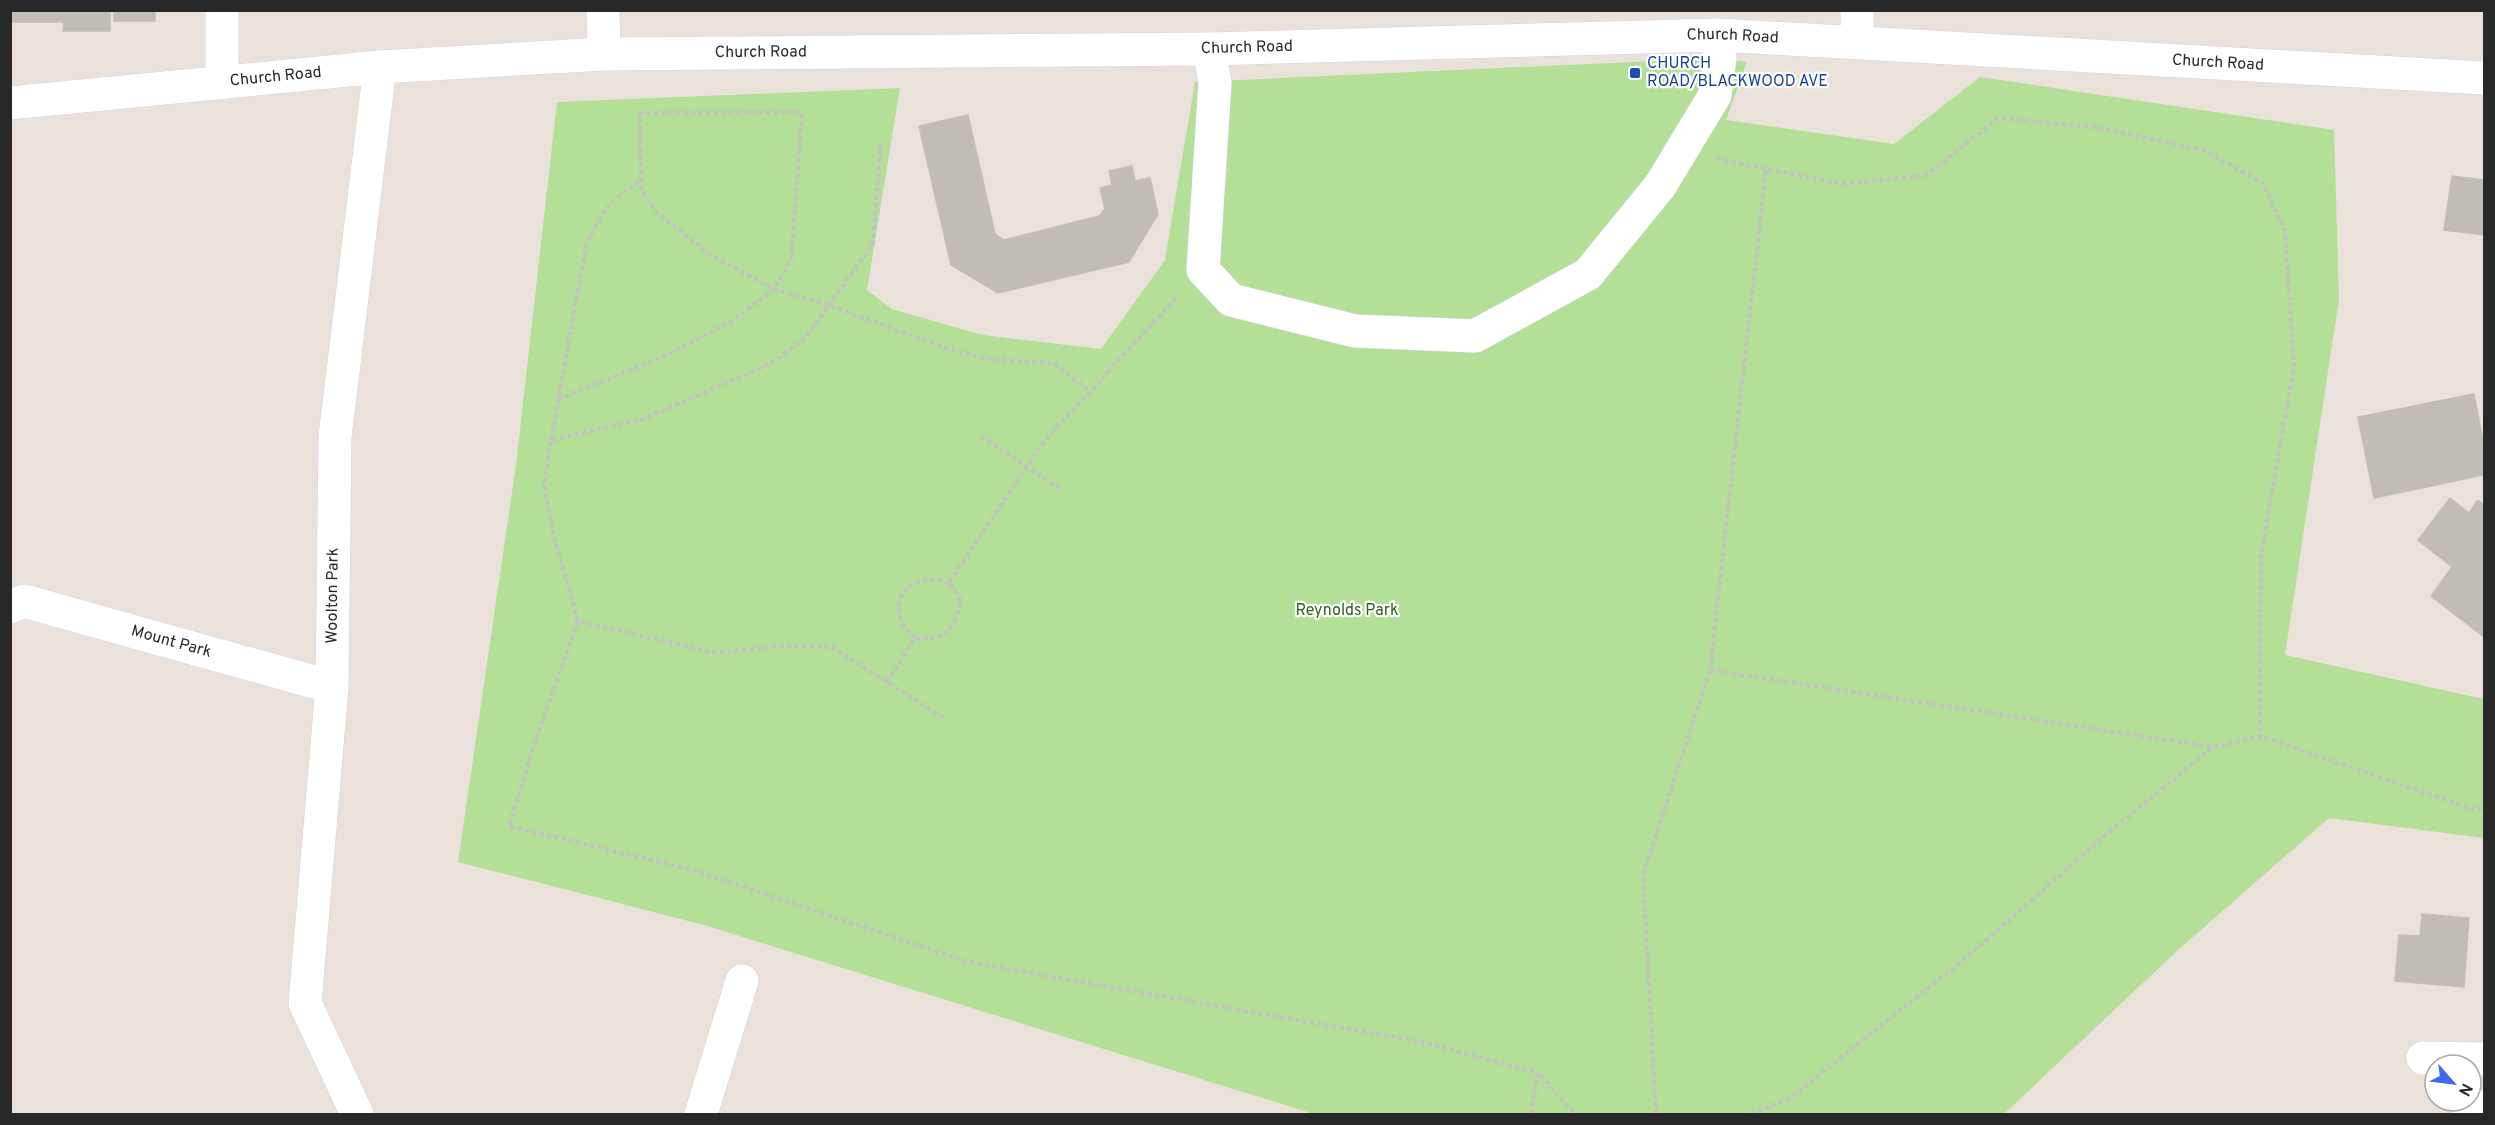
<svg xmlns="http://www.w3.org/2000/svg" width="2495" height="1125" viewBox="0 0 2495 1125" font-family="Overpass,sans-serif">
<rect width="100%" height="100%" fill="#eae2da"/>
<path fill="#b4df97" d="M1720,58L1747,62L1726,120L1894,144L1980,77L2334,130L2339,299L2285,655L2484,699V838L2329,818L2178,950L2004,1114H1314L704,925L458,862L516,465L557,102L900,88L867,290L892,309L982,335L1101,349L1165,260L1195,82Z"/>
<g fill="#c2bcb6" stroke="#c5beb4" stroke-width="1.5">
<path d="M10,10H110V31H63L64,22H10Z"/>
<rect x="114" y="10" width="41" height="11"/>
<path d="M968,115L995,234L1004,240L1099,216L1105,209L1100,188L1112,185L1109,171L1132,166L1135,181L1150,178L1158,214L1129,262L998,293L951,265L919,126Z"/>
<path d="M2452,176L2484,180V235L2444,230Z"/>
<path d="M2474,394L2484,446V475L2374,498L2358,417Z"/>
<path d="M2450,498L2469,513L2478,500L2484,505V637L2431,596L2452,567L2418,540Z"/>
<path d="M2422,914L2469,918L2464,987L2395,981L2399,935L2420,936Z"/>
</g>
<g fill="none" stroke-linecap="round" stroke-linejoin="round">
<defs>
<g id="minor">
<path d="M222,10V81"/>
<path d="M603,10L604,54"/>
<path d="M1857,42V10"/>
<path d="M1209,49L1215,82L1203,270L1231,300L1355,331L1475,336L1588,274L1660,186L1715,95L1720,58L1718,35"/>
<path id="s1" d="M10,103L380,67L604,54L1209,49L1718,35L2484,78"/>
<path id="s2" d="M10,607L24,601L332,687"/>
<path d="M2423,1058L2484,1059"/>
<path id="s3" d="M357,1114L305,1003L332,687L335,437L380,67"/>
<path d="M701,1114L742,981"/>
<path d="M2469,1114V1101"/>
</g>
</defs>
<use href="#minor" stroke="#cfd3e1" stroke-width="34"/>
<g stroke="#c3c3c3" stroke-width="4" stroke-dasharray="4.5 3" stroke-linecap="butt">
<path d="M881,143L873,244L805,338L770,364L643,419L551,440L544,483L553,533L578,621L716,653L779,646L832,647L945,719"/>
<path d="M1717,159L1842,184L1927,175L1998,118L2101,128L2202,150L2262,182L2285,230L2294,366L2261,556L2260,736"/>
<path d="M558,399L663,357L734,320L774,289L791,261L802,112L640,113L641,189L656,212L712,256L774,289L831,306L943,347L986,359L1053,363L1090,391"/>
<path d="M981,436L1060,489"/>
<path d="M551,440L586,246C601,212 609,202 639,181"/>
<path d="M578,621L534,745L509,826L693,870L968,962L1422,1042L1538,1073"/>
<path d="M915,638C879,607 908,567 949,583"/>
<path d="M1710,670L2213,747"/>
<path d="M887,682L915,638C944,642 956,627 961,601L949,583L1041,445L1178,296"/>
<path d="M1531,1114L1538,1073L1576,1114"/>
<path d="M1656,1114L1643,875L1710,670L1766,169"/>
<path d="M1751,1114L1790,1098L1967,957L2102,838L2213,747L2260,736L2472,809L2484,808"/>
</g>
<use href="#minor" stroke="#fff" stroke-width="33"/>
</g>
<rect fill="#1a4fb4" stroke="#fff" stroke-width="2" x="1629" y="67" width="12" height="12" rx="3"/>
<g text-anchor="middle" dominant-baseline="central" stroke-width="4.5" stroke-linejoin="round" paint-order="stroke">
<g font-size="16" fill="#282828" stroke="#fff">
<text stroke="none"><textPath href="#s1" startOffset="1725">Church Road</textPath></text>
<text stroke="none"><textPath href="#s1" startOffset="1239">Church Road</textPath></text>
<text stroke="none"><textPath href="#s1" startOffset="753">Church Road</textPath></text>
<text stroke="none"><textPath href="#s1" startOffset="2211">Church Road</textPath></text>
<text stroke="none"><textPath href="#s1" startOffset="267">Church Road</textPath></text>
<text stroke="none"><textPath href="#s3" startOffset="531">Woolton Park</textPath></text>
<text stroke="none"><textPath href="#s2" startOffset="168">Mount Park</textPath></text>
</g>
<g font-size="16" fill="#164399" stroke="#fff" text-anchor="start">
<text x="1647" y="64">CHURCH<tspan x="1647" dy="18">ROAD/BLACKWOOD AVE</tspan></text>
</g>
<g font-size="16" fill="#2e611c" stroke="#fff">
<text x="1347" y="611">Reynolds Park</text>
</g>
</g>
<rect width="2495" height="1125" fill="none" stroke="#282828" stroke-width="24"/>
<g transform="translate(2453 1083) rotate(118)"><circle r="28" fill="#ffffff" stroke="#a9a9a9" stroke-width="1.5"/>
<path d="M0-4.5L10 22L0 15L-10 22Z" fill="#3e6af3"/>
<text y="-9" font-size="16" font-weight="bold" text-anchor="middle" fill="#282828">N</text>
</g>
</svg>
